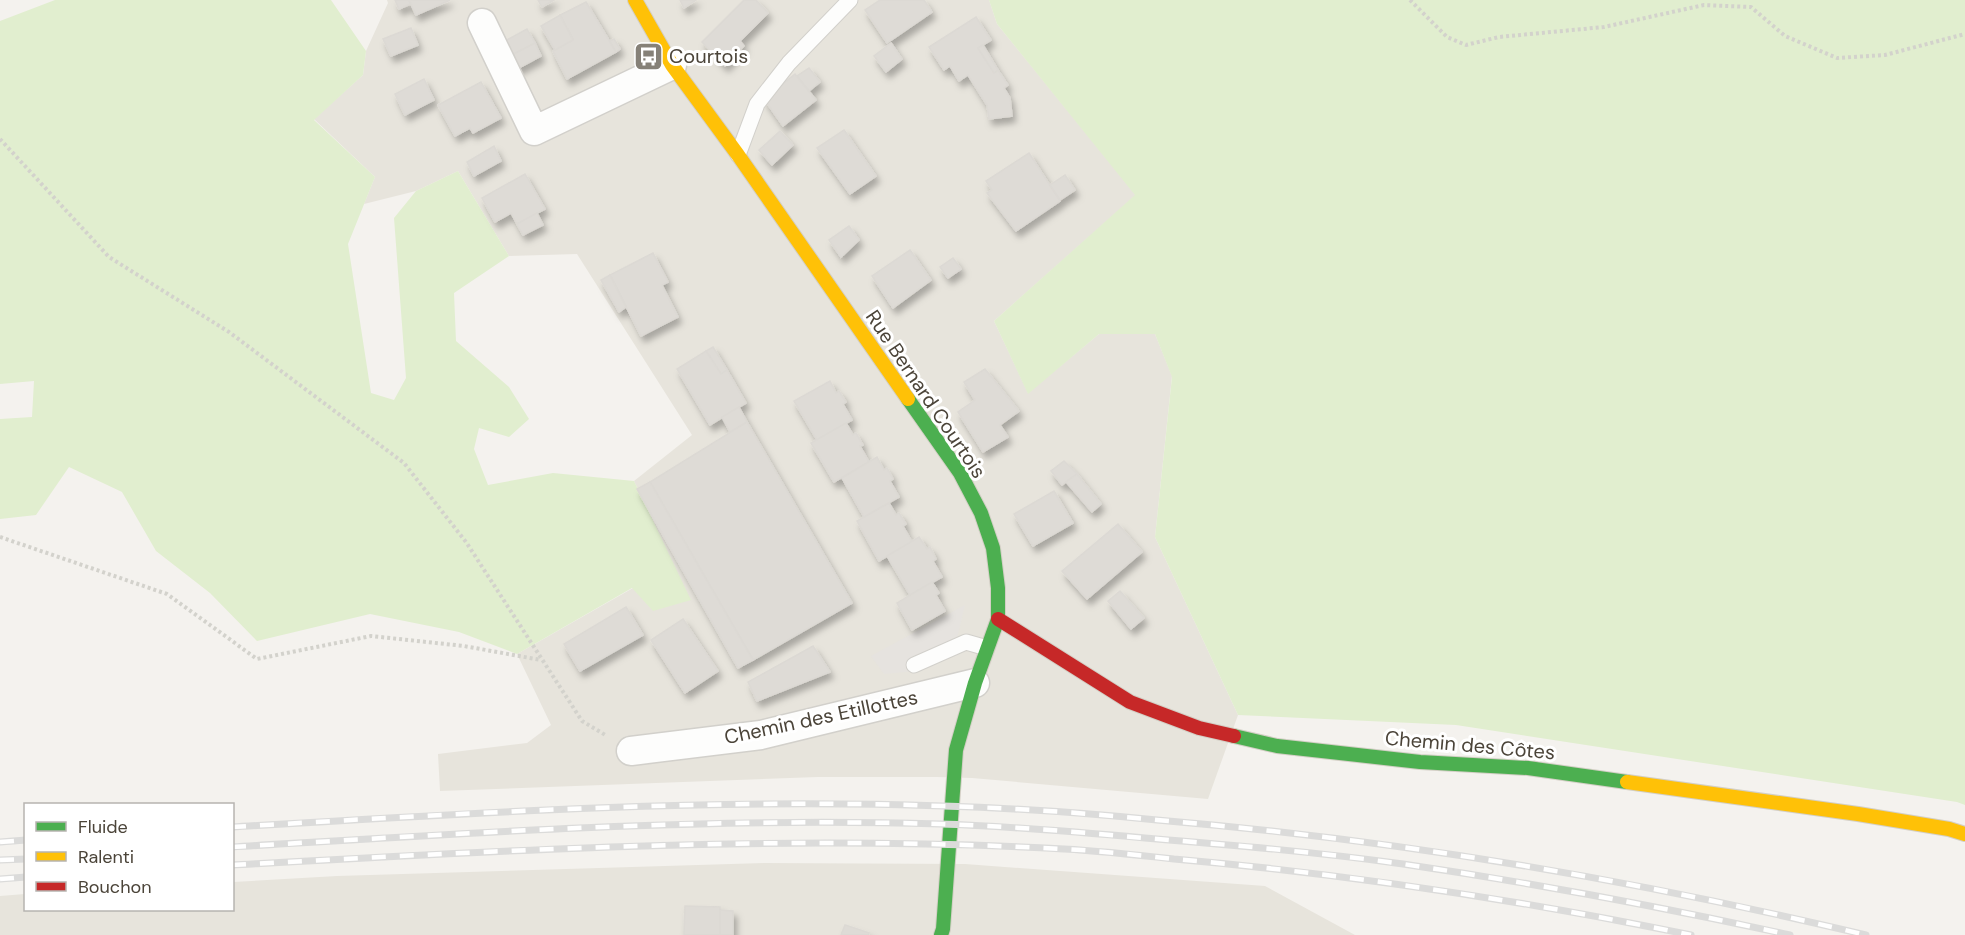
<svg xmlns="http://www.w3.org/2000/svg" width="1965" height="935" viewBox="0 0 1965 935" font-family="'DM Sans',sans-serif">
<defs>
<filter id="shadow"><feDropShadow dx="3.5" dy="6" stdDeviation="3" flood-color="#0004"/></filter>
</defs>
<rect width="100%" height="100%" fill="#f4f2ee"/>
<g fill="#e7e4dc">
<path d="M387,0H989L997,24L1136,195L994,321L1028,393L1099,334H1155L1172,376L1155,537L1238,715L1208,799L972,778L937,777H818L440,791L438,754L527,743L551,725L517,654L633,588L690,600L634,481L692,435L577,254L509,256L458,171L416,191L364,204L375,177L314,119L363,75L366,51L388,3Z"/>
<path d="M764,863L965,864L1265,886L1355,935H0V896L25,894L26,910H232L233,882L337,876Z"/>
</g>
<g fill="#e1eecf">
<path d="M55,0H331L366,51L363,75L314,120L375,177L348,244L371,393L394,400L406,378L394,218L416,191L458,171L509,256L454,293L456,341L509,387L529,419L509,437L479,428L474,449L488,485L553,473L634,481L691,600L653,611L632,588L517,654L459,632L370,614L257,641L210,593L156,551L122,492L69,467L36,515L0,519V419L32,417L34,381L0,384V21Z"/>
<path d="M989,0H1965V805L1957,802L1456,725L1238,715L1155,537L1172,377L1155,334H1099L1028,394L994,321L1135,195L997,24Z"/>
</g>
<path fill="#e6e3df" d="M965,605L957,638L916,671L884,674L871,656Z"/>
<g fill="#dedbd6" stroke="#dcd9d4" stroke-width="1.5" filter="url(#shadow)">
<path d="M395,0H409L410,4L399,9Z"/>
<path d="M409,0H450L416,15Z"/>
<path d="M538,0H554L542,7Z"/>
<path d="M680,0H696L684,8Z"/>
<path d="M744,0H756L768,13L740,41L744,46L725,66L702,42Z"/>
<path d="M880,0H924L932,12L887,43L865,10Z"/>
<path d="M586,2L616,52L567,79L553,51L573,40L560,15Z"/>
<path d="M560,15L573,40L555,50L541,26Z"/>
<path d="M976,17L991,40L978,48L994,73L998,70L1008,85L1004,88L1010,98L1012,116L989,119L987,105L968,75L959,81L950,66L944,70L929,47Z"/>
<path d="M411,28L418,45L391,56L383,39Z"/>
<path d="M527,29L535,43L510,56L503,42Z"/>
<path d="M614,39L620,49L616,52L610,41Z"/>
<path d="M535,43L541,56L517,69L510,56Z"/>
<path d="M891,43L902,59L886,72L874,56Z"/>
<path d="M983,45L998,70L994,73L978,48Z"/>
<path d="M809,68L820,82L809,91L797,76Z"/>
<path d="M795,74L816,100L783,126L764,99Z"/>
<path d="M424,79L434,100L405,115L395,94Z"/>
<path d="M481,82L501,118L473,133L470,128L455,136L438,105Z"/>
<path d="M844,130L876,176L850,194L817,148Z"/>
<path d="M780,131L793,145L772,165L759,150Z"/>
<path d="M494,146L501,161L474,176L467,162Z"/>
<path d="M1029,153L1060,201L1016,231L987,193L992,190L986,181Z"/>
<path d="M525,174L545,209L517,224L511,213L495,222L482,198Z"/>
<path d="M1065,175L1075,190L1060,200L1050,185Z"/>
<path d="M537,213L543,225L523,235L517,224Z"/>
<path d="M849,226L859,240L841,257L829,240Z"/>
<path d="M910,250L931,280L893,308L872,276Z"/>
<path d="M653,253L668,282L662,285L678,317L641,336L610,275Z"/>
<path d="M953,258L961,269L948,278L940,267Z"/>
<path d="M610,275L626,307L619,312L601,280Z"/>
<path d="M713,347L727,370L721,374L706,351Z"/>
<path d="M706,351L721,374L727,370L746,403L710,425L677,369Z"/>
<path d="M985,369L1019,411L1000,425L1008,437L983,452L958,412L975,400L964,382Z"/>
<path d="M830,381L836,393L839,391L846,402L843,404L852,420L817,440L794,401Z"/>
<path d="M739,407L747,422L730,432L722,417Z"/>
<path d="M747,422L852,603L753,660L650,482Z"/>
<path d="M846,423L853,435L856,433L863,445L860,446L869,462L834,482L811,443Z"/>
<path d="M877,457L884,470L887,468L893,479L890,481L899,497L864,517L842,478Z"/>
<path d="M1064,461L1077,474L1062,485L1051,471Z"/>
<path d="M1077,474L1101,504L1092,512L1066,482Z"/>
<path d="M650,482L753,660L738,668L637,489Z"/>
<path d="M1054,491L1073,523L1033,546L1014,514Z"/>
<path d="M889,503L896,515L899,513L906,524L903,526L912,542L879,561L857,521Z"/>
<path d="M1118,524L1142,552L1087,599L1062,571Z"/>
<path d="M919,537L927,549L930,547L936,559L933,561L942,577L910,595L887,556Z"/>
<path d="M932,582L939,593L936,595L945,611L912,630L897,603Z"/>
<path d="M1120,591L1144,618L1131,629L1108,601Z"/>
<path d="M626,607L643,635L580,671L564,644Z"/>
<path d="M683,619L718,671L685,693L651,640Z"/>
<path d="M813,646L830,672L757,701L748,682Z"/>
<path d="M685,906L720,907V935H684Z"/>
<path d="M720,910L733,911V935H720Z"/>
<path d="M845,925L869,933L868,935H841Z"/>
</g>
<g fill="none" stroke-linecap="round" stroke-linejoin="round">
<defs>
<g id="lane">
<path d="M738,155L757,104L789,63L850,0"/>
<path d="M914,665L966,642L987,648"/>
</g>
<g id="street">
<path d="M482,23L534,131L672,65"/>
<path d="M631,751L761,735L975,683"/>
</g>
<g id="fast">
<path d="M908,399L960,473L981,513L993,548L998,588V619L975,683L956,750L943,929L941,935"/>
<path d="M1234,736L1277,746L1420,762L1528,768L1627,782"/>
</g>
<g id="slow">
<path d="M635,0L672,65L738,155L908,399"/>
<path d="M1627,782L1858,814L1949,829L1965,834"/>
</g>
<path id="jam" d="M998,619L1130,702L1199,728L1234,736"/>
</defs>
<use href="#lane" stroke="#d2d0cb" stroke-width="17"/>
<use href="#street" stroke="#d2d0cb" stroke-width="31"/>
<use href="#fast" stroke="#d3cfc5" stroke-width="16"/>
<use href="#slow" stroke="#d3cfc5" stroke-width="16"/>
<use href="#jam" stroke="#d3cfc5" stroke-width="16"/>
<g stroke="#d3d2cc" stroke-width="4" stroke-dasharray="3 3" stroke-linecap="butt">
<path d="M1410,0L1447,37L1466,45L1499,37L1604,27L1704,5L1751,7L1785,36L1837,58L1885,55L1965,34"/>
<path d="M0,139L109,257L229,332L404,463L466,542L582,721L607,736"/>
<path d="M0,537L167,594L257,659L371,636L464,646L541,660"/>
</g>
<use href="#lane" stroke="#fdfdfc" stroke-width="15"/>
<use href="#street" stroke="#fdfdfc" stroke-width="28"/>
<use href="#fast" stroke="#4caf50" stroke-width="14"/>
<use href="#slow" stroke="#ffc107" stroke-width="14"/>
<use href="#jam" stroke="#c62828" stroke-width="14"/>
<defs>
<g id="rail">
<path d="M232,827C469,813 706,798 943,806C1014,808 1086,813 1157,820C1398,840 1631,879 1866,935"/>
<path d="M0,842L26,840"/>
<path d="M232,847C468,833 704,817 940,824C1008,826 1077,832 1145,838C1231,845 1317,852 1403,864C1533,883 1662,907 1790,935"/>
<path d="M0,860L26,859"/>
<path d="M232,865C509,850 787,834 1064,849C1101,851 1138,855 1174,859C1348,874 1520,900 1691,935"/>
<path d="M0,879L26,877"/>
</g>
</defs>
<use href="#rail" stroke="#dbdbda" stroke-width="7"/>
<use href="#rail" stroke="#fff" stroke-width="4.5" stroke-dasharray="14" stroke-linecap="butt"/>
</g>
<defs>
<symbol id="bus-square" viewBox="-11 -11 22 22"><rect x="-9" y="-9" width="18" height="18" rx="4" fill="#868178" stroke="#fff"/><path d="M-5-6H5V4H4V6H2V4H-2V6H-4V4H-5ZM-3.5-4V0h7V-4ZM-3.5 1.2v1.5H-2V1.2ZM2 1.2v1.5H3.5V1.2Z" fill="#fff"/></symbol>
</defs>
<g fill-rule="evenodd">
<use href="#bus-square" x="632" y="40" width="33" height="33"/>
</g>
<g text-anchor="middle" dominant-baseline="central" stroke-width="6" stroke-linejoin="round" paint-order="stroke">
<g font-size="20" fill="#4b4439" stroke="#fff" text-anchor="start">
<text x="669" y="56">Courtois</text>
</g>
<g font-size="20" fill="#4b4439" stroke="#fff">
<text transform="translate(926 394) rotate(56)">Rue Bernard Courtois</text>
<text transform="translate(821 717) rotate(-12)">Chemin des Etillottes</text>
<text transform="translate(1470 745) rotate(5)">Chemin des Côtes</text>
</g>
</g>
<rect x="24" y="803" width="210" height="108" fill="#ffffff" stroke="#b7b4b0" stroke-width="1.5"/>
<rect x="36" y="822" width="30" height="9" fill="#4caf50" stroke="#b7b4b0" stroke-width="1.5"/>
<text x="78" y="833" font-size="18" fill="#4b4439">Fluide</text>
<rect x="36" y="852" width="30" height="9" fill="#ffc107" stroke="#b7b4b0" stroke-width="1.5"/>
<text x="78" y="863" font-size="18" fill="#4b4439">Ralenti</text>
<rect x="36" y="882" width="30" height="9" fill="#c62828" stroke="#b7b4b0" stroke-width="1.5"/>
<text x="78" y="893" font-size="18" fill="#4b4439">Bouchon</text>
</svg>
